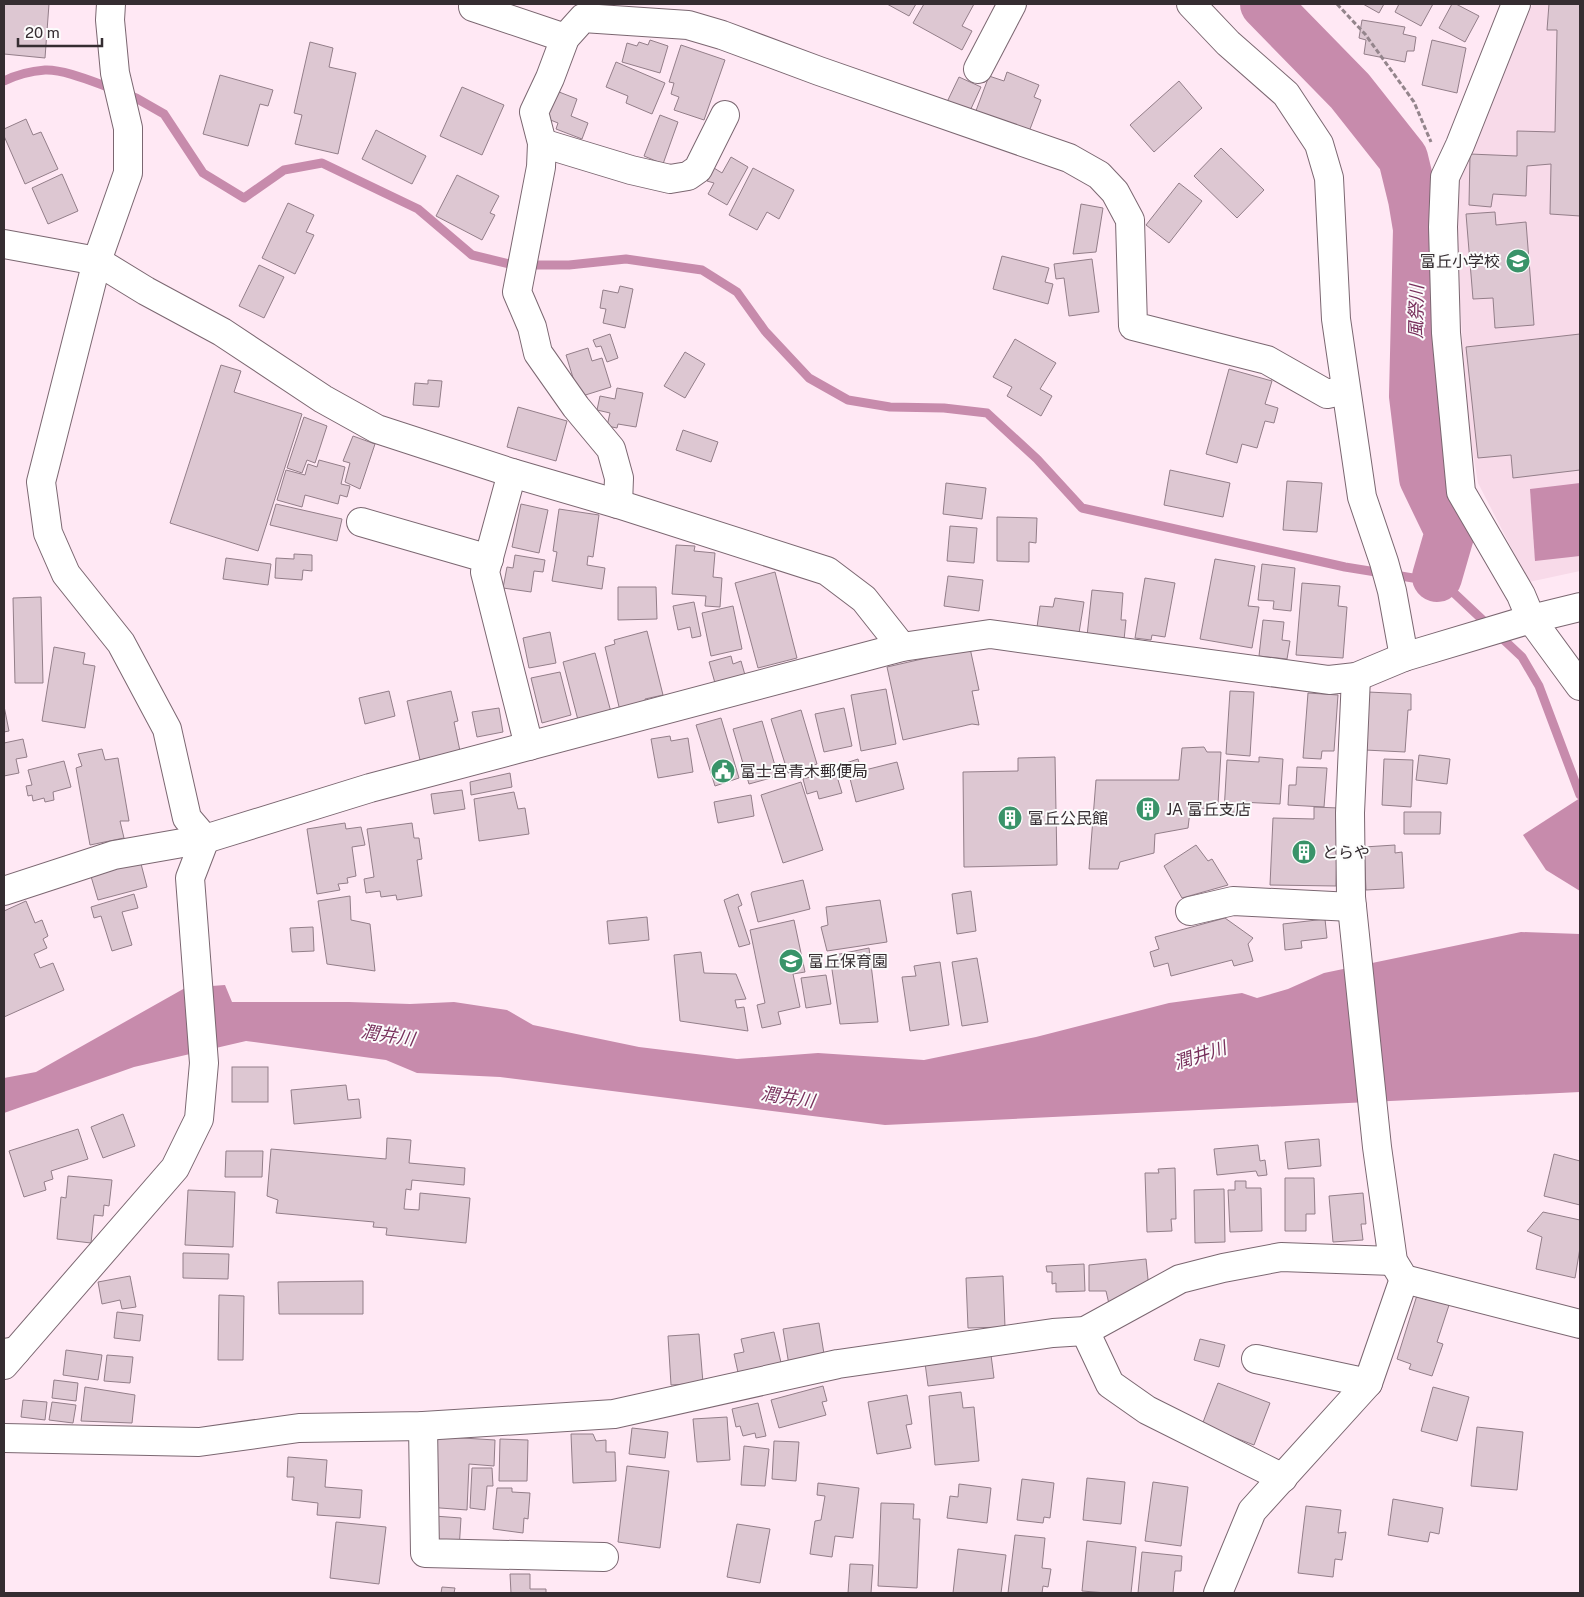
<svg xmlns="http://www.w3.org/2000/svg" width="1584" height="1597" viewBox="0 0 1584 1597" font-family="'Public Sans','Noto Sans JP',sans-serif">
<rect width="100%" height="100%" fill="#ffe8f4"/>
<path fill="#f8dae9" d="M1534,4H1580V571L1529,582L1478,483L1466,411L1461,315L1451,208L1455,177L1530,8Z"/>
<g fill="#c78bac">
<path d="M1580,483V556L1535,561L1530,489Z"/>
<path d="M1580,798V891L1546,870L1523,835Z"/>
<path d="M1521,932L1580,934V1092L885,1125L500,1077L417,1073L386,1060L246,1041L134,1067L4,1113V1078L36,1072L185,988L225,985L232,1002H349L410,1004L454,1002L507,1010L533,1025L639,1047L737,1059L818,1053L924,1060L1036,1037L1169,1003L1242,993L1257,998L1288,989L1324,973Z"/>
</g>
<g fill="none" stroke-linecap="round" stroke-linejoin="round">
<g stroke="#c78bac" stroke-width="9">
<path d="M4,81C16,75 32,71 45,70C64,69 96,83 114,89"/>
<path d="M126,94L136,98L164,114L203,173L244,198L284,170L322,163L418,209L472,255L514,265H569L626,259L702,270L737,292L765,331L809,378L848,400L890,407L944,408L987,413L1037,459L1082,508L1345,567L1413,578L1437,577L1522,657L1539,686L1580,795"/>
</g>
<path stroke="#c78bac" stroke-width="50" d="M1265,4L1350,91L1403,158L1413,199L1418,229L1414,396L1424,478L1450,532L1437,577"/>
</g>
<g fill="#ddc7d2" stroke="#937e89">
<path d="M4,4H49L45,58L4,54Z"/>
<path d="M887,4H916L909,16Z"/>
<path d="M924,4H974L962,26L972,31L962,50L913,23Z"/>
<path d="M1363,4H1384L1379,13Z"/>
<path d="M1399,4H1433L1421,26L1395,12Z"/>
<path d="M1452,4H1456L1479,16L1465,42L1439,28Z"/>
<path d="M1549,4H1580V216L1550,214L1551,164L1527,166L1526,196L1493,194L1491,207L1469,205L1470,154L1517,156V131L1555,132L1557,30H1547Z"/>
<path d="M1362,20L1405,27L1403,34L1416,37L1414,51H1407L1405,62L1364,54L1366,40L1359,38Z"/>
<path d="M650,40L668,46L660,73L622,62L627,43L637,46L639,42L648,45Z"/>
<path d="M1432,40L1466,48L1457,93L1422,85Z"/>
<path d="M310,42L333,48L329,67L356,73L338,154L295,144L302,115L294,113Z"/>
<path d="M681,45L725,60L704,120L674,110L679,97L671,94L674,83L669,82Z"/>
<path d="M616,62L665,83L652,114L626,103L628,96L606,87Z"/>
<path d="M1007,72L1039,85L1034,97L1041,100L1027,137L974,116L989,76L1004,81Z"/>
<path d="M220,75L273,90L268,106L260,104L248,146L203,134Z"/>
<path d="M959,77L981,87L969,113L947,102Z"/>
<path d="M1179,81L1202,108L1154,152L1130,125Z"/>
<path d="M462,87L504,105L482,155L440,136Z"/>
<path d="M554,90L577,99L571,116L588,123L582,139L556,129L558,123L543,117Z"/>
<path d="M660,115L678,122L663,164L644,156Z"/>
<path d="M26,119L33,135L41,132L58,169L25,184L4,136V129Z"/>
<path d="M376,130L426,156L412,184L362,159Z"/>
<path d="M1221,148L1264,190L1237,218L1194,176Z"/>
<path d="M731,157L748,167L727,205L708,194L714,183L707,181L714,168L722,173Z"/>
<path d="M753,168L794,190L779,219L767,212L757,230L729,215Z"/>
<path d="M62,174L78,211L48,224L32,188Z"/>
<path d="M457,175L499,196L490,213L495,215L482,240L436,216Z"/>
<path d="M1179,183L1202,201L1169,243L1146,225Z"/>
<path d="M288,203L314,215L306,232L314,235L295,274L262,258Z"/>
<path d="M1081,204L1103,208L1096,252L1073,254Z"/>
<path d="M1495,212L1496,225L1526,222L1534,325L1495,328L1493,298L1473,299L1466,214Z"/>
<path d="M1002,256L1049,268L1045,282L1053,284L1048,304L993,289Z"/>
<path d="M1092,259L1099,312L1069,316L1064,278L1056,279L1054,264Z"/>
<path d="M259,265L284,277L264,318L239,306Z"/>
<path d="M620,286L633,289L625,328L603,323L606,309L600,308L603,290L618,293Z"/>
<path d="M610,334L618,358L607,362L601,346L596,347L593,340Z"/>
<path d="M1580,334V470L1513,478L1511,455L1478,458L1466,347Z"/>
<path d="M1015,339L1056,363L1040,389L1052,396L1041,416L1007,396L1012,387L993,377Z"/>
<path d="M588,348L592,361L602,358L611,387L579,397L566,355Z"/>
<path d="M685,352L705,364L685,398L664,386Z"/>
<path d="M221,365L241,371L234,392L302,414L258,551L170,523Z"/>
<path d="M1229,369L1272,381L1265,404L1278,408L1274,423L1265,421L1257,448L1242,444L1237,463L1206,454Z"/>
<path d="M428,380L442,381L439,407L413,405L415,383L428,384Z"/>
<path d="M617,388L643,393L636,427L618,424L617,428L607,426L610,413L597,410L600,396L615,399Z"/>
<path d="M518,407L567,421L556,461L507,447Z"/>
<path d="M304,417L327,426L315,463L307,460L302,473L287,468Z"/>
<path d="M683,430L718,442L711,462L676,450Z"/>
<path d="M353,436L375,444L360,489L345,482L350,463L343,461Z"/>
<path d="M319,460L345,467L341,484L350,486L347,497L340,495L338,504L305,495L302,507L277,500L286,470L305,475L308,464L317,467Z"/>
<path d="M1170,470L1230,483L1223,517L1164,505Z"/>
<path d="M1287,481L1322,483L1317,532L1283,530Z"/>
<path d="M946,483L986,488L982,519L943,514Z"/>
<path d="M276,504L342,519L337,541L270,525Z"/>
<path d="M521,504L548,510L539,553L512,547Z"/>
<path d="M559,509L599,515L593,557L588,556L587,565L605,568L602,589L552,581L557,552L553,551Z"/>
<path d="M997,517L1037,518L1036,543L1029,542V562L997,561Z"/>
<path d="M950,526L977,528L974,563L947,561Z"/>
<path d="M676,545L695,546L694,551L715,553L713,577L722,578L720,607L705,606L706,596L672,594Z"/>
<path d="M294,554L312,555V571L303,570L302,580L275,578L276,558L294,559Z"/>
<path d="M515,555L545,560L543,572L534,571L531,592L503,588L507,567L513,568Z"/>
<path d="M226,558L271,564L268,585L223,579Z"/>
<path d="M1215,559L1255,566L1248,606L1259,607L1252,648L1200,639Z"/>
<path d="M1262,564L1295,568L1291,611L1273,609L1274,601L1258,600Z"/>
<path d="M775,572L797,658L758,668L735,583Z"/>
<path d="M948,576L983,580L979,611L944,606Z"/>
<path d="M1145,578L1175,583L1165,637L1152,635L1151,640L1135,638Z"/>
<path d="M1302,583L1340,586L1338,606L1347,607L1343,658L1296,655Z"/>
<path d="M618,587H656L657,619L618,620Z"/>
<path d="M1092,590L1123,593L1121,620H1126L1124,640L1087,636Z"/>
<path d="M41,597L43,683H15L13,598Z"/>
<path d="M1055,598L1084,602L1079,633L1037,627L1040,606L1053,607Z"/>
<path d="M694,602L701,636L692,638L690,627L678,630L673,606Z"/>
<path d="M733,606L742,649L711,656L702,613Z"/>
<path d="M1263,620L1284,622L1282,640L1290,641L1287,659L1259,656Z"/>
<path d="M647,631L663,695L645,699L646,704L620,711L605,647L615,644L614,640Z"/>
<path d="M550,632L556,663L529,668L523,638Z"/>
<path d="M54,647L85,653L83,664L95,666L85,728L42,721Z"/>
<path d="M970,648L979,690L972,691L979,725L972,724L903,740L887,667Z"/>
<path d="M595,653L611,712L578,720L563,662Z"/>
<path d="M731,656L733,664L741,661L745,675L715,683L709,662Z"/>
<path d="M560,672L571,715L542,723L531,678Z"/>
<path d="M886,689L896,744L861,751L851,695Z"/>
<path d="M389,691L395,716L365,724L359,698Z"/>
<path d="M451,691L458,721L454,722L460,751L420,760L407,701Z"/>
<path d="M1230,691L1254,692L1250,756L1226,754Z"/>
<path d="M1368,692L1411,694V710H1408L1405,752L1365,750Z"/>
<path d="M1308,693L1338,695L1334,751H1322L1321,759L1303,758Z"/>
<path d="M4,706L9,731L4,732Z"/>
<path d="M499,708L503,732L477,737L472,712Z"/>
<path d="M844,708L852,746L824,752L815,714Z"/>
<path d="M801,710L817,764L788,773L771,719Z"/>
<path d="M721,718L739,778L715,786L696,725Z"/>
<path d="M762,721L778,776L749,784L733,729Z"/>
<path d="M670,736L671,741L688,738L693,772L658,778L651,739Z"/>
<path d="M23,739L27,757L16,759L19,773L4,776V743Z"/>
<path d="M1204,747L1207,752H1221L1218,804L1213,807L1190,811L1188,828L1155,834L1154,853L1120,862L1118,869H1089L1096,780H1179L1182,748Z"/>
<path d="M102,749L105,760L118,758L129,821H120L124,838L90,845L76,768L82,766L78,754Z"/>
<path d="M1419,755L1450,759L1447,784L1416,780Z"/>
<path d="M1055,757L1057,865L964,867L963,772L1018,771V758Z"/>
<path d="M1259,757L1283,759L1280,804L1240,802L1239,812H1224L1227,760L1259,762Z"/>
<path d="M858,759L861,771L897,762L904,789L856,802L846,763Z"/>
<path d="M1384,759L1413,760L1411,807L1382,805Z"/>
<path d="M64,761L71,787L53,792L54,800L45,802L44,798L33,801L32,795L28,796L26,786L32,785L28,770Z"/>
<path d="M1297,767L1327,768L1324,807L1288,805L1289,785H1296Z"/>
<path d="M835,770L842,793L819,799L817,791L807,794L803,779Z"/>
<path d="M510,773L512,787L471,795L470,782Z"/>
<path d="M801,782L823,850L783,863L761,795Z"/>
<path d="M462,790L465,809L434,814L431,794Z"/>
<path d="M514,792L518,809L525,808L529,834L479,841L474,799Z"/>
<path d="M751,795L754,816L718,823L714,802Z"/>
<path d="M1314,807L1338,808L1336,886L1270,885L1273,818L1314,819Z"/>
<path d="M1404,812H1441L1440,834H1404Z"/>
<path d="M345,823L346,829L361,827L365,845L352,847L356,876L347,878L348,883L338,884L340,890L317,894L307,829Z"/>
<path d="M412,823L414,838H419L422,859L417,860L422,896L397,900L396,895L381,897L380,891L366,893L364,879L374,877L367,829Z"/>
<path d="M1196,845L1208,861L1212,859L1228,885L1182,898L1164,866Z"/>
<path d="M1395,845V853L1402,852L1404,888L1366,890L1364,847Z"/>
<path d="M140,860L147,887L98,900L90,873Z"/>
<path d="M803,880L810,909L758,922L751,894L752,892Z"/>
<path d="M971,891L976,931L957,934L952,894Z"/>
<path d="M134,894L138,908L122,912L132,945L112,951L101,916L94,918L91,907Z"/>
<path d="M738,894L742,905L738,907L750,944L739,947L724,900Z"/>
<path d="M350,896L351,920L370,924L375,971L327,964L318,901Z"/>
<path d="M880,900L887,942L827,951L821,927L828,925L826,907Z"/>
<path d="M26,901L35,923L42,920L48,936L43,939L47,948L34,954L40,968L53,963L64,990L4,1017V911Z"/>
<path d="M647,917L649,940L609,944L607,921Z"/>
<path d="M1225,918L1253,938L1248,944L1253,961L1234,966L1232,960L1171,976L1168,963L1154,967L1150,952L1159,949L1155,937Z"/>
<path d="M1325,919L1327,938L1301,941L1302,948L1285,950L1283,924Z"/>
<path d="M794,920L805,972L793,974L800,1007L778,1012L781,1024L762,1028L757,1005L765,1003L750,930Z"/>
<path d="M313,927L314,951L292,952L290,928Z"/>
<path d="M869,948L878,1022L840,1024L830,956Z"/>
<path d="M701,952L704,973L736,974L746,999L735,1000L737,1008L744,1007L748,1031L680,1021L674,955Z"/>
<path d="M977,958L988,1022L962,1026L952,962Z"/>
<path d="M940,962L949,1025L910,1031L902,977L916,976L914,966Z"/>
<path d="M826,975L831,1004L806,1008L801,978Z"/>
<rect x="232" y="1067" width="36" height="35"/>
<path d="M346,1085L348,1100L359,1099L361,1118L294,1124L291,1090Z"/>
<path d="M123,1114L135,1146L103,1158L91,1127Z"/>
<path d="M78,1129L88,1159L51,1171L53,1179L44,1182L46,1190L24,1197L9,1151Z"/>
<path d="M387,1138L411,1140L409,1163L465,1168L464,1185L412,1180L411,1190L406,1189L404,1209L419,1210L420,1193L470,1198L466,1243L386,1235L387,1228L373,1227L374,1222L276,1213L278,1200L267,1196L271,1149L386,1159Z"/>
<path d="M1319,1139L1321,1166L1288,1169L1285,1142Z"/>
<path d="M1258,1145L1260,1161L1265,1160L1267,1175L1258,1176L1256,1171L1217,1175L1214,1149Z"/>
<path d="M226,1151H263L262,1177H225Z"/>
<path d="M1554,1154L1580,1161V1205L1544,1196Z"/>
<path d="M1175,1168L1176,1219H1171L1172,1231L1147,1232L1145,1173H1159L1158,1169Z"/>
<path d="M68,1176L112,1180L109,1206L104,1205L103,1216L94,1215L91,1243L57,1239L61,1197L66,1198Z"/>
<path d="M1285,1178H1314L1315,1214H1306V1231H1285Z"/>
<path d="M1235,1181H1246V1188H1261L1262,1231L1230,1232L1228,1190H1235Z"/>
<path d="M1224,1189L1225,1242L1195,1243L1194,1190Z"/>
<path d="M188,1190L235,1192L233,1247L185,1245Z"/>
<path d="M1363,1193L1366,1224H1361L1363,1240L1333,1242L1329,1196Z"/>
<path d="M1543,1212L1580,1220V1248L1575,1278L1536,1269L1542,1237L1527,1231Z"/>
<path d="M183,1253L229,1254L228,1279L183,1278Z"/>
<path d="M1146,1259L1149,1289L1109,1304L1106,1291H1089V1265Z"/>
<path d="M1084,1264L1085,1291L1056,1292V1283L1052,1284V1272H1047L1046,1266Z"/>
<path d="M130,1276L136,1307L122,1309L120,1300L102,1304L98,1282Z"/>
<path d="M1003,1276L1005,1327L968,1328L966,1278Z"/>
<path d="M363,1281V1314H279L278,1282Z"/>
<path d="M1418,1292L1450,1302L1437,1342L1443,1344L1432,1376L1409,1369L1411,1364L1397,1359Z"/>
<path d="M219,1295L244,1296L243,1360H218Z"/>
<path d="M117,1312L143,1315L140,1341L114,1338Z"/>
<path d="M819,1323L825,1360L789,1365L783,1329Z"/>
<path d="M774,1332L782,1367L739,1377L734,1354L744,1352L741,1339Z"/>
<path d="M699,1334L703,1383L671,1385L668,1336Z"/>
<path d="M1200,1339L1225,1345L1219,1367L1194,1360Z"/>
<path d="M66,1350L102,1355L98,1380L63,1375Z"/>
<path d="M107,1355L133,1357L130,1383L104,1381Z"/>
<path d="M991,1355L994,1378L928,1386L925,1363Z"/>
<path d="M54,1380L78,1383L76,1401L52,1398Z"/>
<path d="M1218,1383L1270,1403L1254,1445L1202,1425Z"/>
<path d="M823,1386L827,1401L822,1402L826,1415L779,1428L771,1400Z"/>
<path d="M85,1387L135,1395L132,1423L81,1421Z"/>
<path d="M1433,1387L1469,1397L1457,1441L1421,1431Z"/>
<path d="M961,1392L963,1408L974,1407L979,1461L935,1465L929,1396Z"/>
<path d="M907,1395L912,1424L906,1425L911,1448L877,1454L868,1402Z"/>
<path d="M23,1400L47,1402L45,1420L21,1417Z"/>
<path d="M52,1402L76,1405L73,1423L49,1420Z"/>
<path d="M758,1403L766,1436L756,1438L755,1433L743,1436L740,1426L736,1427L732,1409Z"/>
<path d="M727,1417L730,1460L697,1462L693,1419Z"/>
<path d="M1477,1427L1523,1432L1517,1490L1471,1486Z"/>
<path d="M632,1428L668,1432L665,1458L629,1454Z"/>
<path d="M571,1434H593L596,1441L606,1440V1452H615L616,1481L573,1483Z"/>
<path d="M431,1436L495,1440L494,1466L469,1464L467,1510L427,1507Z"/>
<path d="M500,1439L528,1440L527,1481H499Z"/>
<path d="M774,1441L799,1442L796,1481L772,1479Z"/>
<path d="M744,1446L769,1449L765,1486L741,1485Z"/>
<path d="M288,1457L327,1460L325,1487L362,1490L360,1518L317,1515L318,1503L292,1500L294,1477H287Z"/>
<path d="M627,1466L669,1471L660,1548L618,1542Z"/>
<path d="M472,1468H492L493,1486H487L485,1510L470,1508Z"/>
<path d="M1087,1478L1125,1482L1121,1524L1083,1520Z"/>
<path d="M1022,1479L1054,1483L1050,1518L1044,1517L1043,1523L1017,1520Z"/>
<path d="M1153,1482L1188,1487L1181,1546L1145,1541Z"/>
<path d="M818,1483L859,1488L853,1538L835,1536L832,1557L810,1554L815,1521L821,1520L825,1496L817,1495Z"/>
<path d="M959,1484L991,1488L987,1523L947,1518L950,1496L958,1497Z"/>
<path d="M497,1488H512V1492L530,1493L528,1519L524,1518L523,1533L493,1529Z"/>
<path d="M1393,1499L1443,1508L1439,1534L1430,1532L1428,1542L1388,1535Z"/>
<path d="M881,1503L914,1504L913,1519H920L917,1588L878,1586Z"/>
<path d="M1306,1506L1341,1510L1338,1533L1346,1532L1342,1560L1335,1559L1333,1577L1298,1573Z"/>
<path d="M434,1516L461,1518L459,1550L431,1548Z"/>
<path d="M336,1522L386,1527L379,1584L330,1578Z"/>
<path d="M737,1524L770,1529L760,1583L727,1577Z"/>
<path d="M1015,1535L1045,1538L1042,1568L1051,1569L1048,1587L1043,1586L1042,1593H1008Z"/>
<path d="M1087,1541L1136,1547L1131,1593H1107L1082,1591Z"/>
<path d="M958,1549L1006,1555L1001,1593H953Z"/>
<path d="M1142,1552L1182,1556L1181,1571H1175L1173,1593H1138Z"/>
<path d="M850,1564L873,1565L871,1593H848Z"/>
<path d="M510,1574H530V1589H546V1593H511Z"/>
<path d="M442,1587L455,1588L454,1593H441Z"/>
</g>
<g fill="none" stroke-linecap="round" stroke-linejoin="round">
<defs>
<g id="minor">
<path d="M1191,4L1228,43L1286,94L1319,144L1329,178L1336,319L1362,497L1384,562L1392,591L1404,657"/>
<path d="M1516,4L1460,145L1445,177L1443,227L1446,333L1461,492L1521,595L1531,619L1580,686"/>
<path d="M473,7L565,38"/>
<path d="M978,69L1012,4"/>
<path d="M542,143L631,170L670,179L688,176L698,169L725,115"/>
<path d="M4,244L97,261L146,291L222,332L323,399L377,429L512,473L618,504L827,571L864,599L902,647"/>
<path d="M512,473L485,572L529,746"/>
<path d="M618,504L619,478L611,449L576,407L538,353L532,327L517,292L541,167L542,143L534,112L550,78L565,38L583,18L688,25L722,35L819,71L1069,158L1099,175L1115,192L1130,220L1133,326L1267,360L1327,394L1345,390"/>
<path d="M361,522L489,559"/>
<path d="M1356,677L1350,813L1351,897L1377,1147L1393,1261L1404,1279L1580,1324"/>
<path d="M4,891L114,855L205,839L370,788L902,647L990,634L1329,680L1356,677L1404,657L1531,619L1580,607"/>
<path d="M1190,911L1233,901L1352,907"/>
<path d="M1085,1331L1110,1384L1147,1410L1283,1478"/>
<path d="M1256,1359L1368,1383"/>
<path d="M4,1365L175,1168L199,1119L204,1063L190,878L205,839"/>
<path d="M423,1426L425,1553L604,1557"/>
<path d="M4,1438L199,1442L299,1428L423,1426L614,1414L838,1364L1053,1333L1085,1331L1180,1279L1223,1268L1281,1257L1393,1261"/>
<path d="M1218,1593L1252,1511L1368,1383L1404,1279"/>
</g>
<g id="tertiary">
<path d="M111,4L110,20L115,73L128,128V173L97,261L41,482L48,533L66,574L121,643L167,729L187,818L205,839"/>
<path d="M4,1353L16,1351"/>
</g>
</defs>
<use href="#minor" stroke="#7b6771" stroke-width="30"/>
<use href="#tertiary" stroke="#7b6771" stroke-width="30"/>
<path stroke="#94858c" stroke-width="3" stroke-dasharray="5 2.5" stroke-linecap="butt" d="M1337,4L1365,34L1414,102L1431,142"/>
<use href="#minor" stroke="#fff" stroke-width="28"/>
<use href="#tertiary" stroke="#fff" stroke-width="28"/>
</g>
<defs>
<symbol id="school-disc" viewBox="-11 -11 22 22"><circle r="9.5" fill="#399369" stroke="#fcfcfc"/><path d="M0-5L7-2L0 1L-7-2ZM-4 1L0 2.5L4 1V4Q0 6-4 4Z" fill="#fff"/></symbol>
<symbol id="civic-disc" viewBox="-11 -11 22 22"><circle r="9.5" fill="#399369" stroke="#fcfcfc"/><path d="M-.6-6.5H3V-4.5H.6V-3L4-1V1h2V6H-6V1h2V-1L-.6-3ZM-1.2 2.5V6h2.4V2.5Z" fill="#fff"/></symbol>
<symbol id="building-disc" viewBox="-11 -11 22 22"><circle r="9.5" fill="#399369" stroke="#fcfcfc"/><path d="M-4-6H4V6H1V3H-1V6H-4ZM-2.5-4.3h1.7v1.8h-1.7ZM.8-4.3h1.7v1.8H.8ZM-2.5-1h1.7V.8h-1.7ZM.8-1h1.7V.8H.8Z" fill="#fff"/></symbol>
</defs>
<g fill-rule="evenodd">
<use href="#school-disc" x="1504" y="247" width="28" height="28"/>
<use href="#civic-disc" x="709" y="757" width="28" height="28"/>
<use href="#building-disc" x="1134" y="795" width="28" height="28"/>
<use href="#building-disc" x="996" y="804" width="28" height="28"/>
<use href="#building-disc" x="1290" y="838" width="28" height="28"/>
<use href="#school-disc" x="777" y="947" width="28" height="28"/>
</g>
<g text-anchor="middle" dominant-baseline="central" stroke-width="4" stroke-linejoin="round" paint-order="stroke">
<g font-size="16" fill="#352d31" stroke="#fcfcfc" text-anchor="start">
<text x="1500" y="261" text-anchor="end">富丘小学校</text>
<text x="740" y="771">富士宮青木郵便局</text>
<text x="1166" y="809">JA 富丘支店</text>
<text x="1028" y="818">富丘公民館</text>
<text x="1322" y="852">とらや</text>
<text x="808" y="961">富丘保育園</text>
</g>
<g font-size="18" font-style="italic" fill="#78305c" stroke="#fcfcfc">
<text transform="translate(1416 312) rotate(-89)">風祭川</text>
<text transform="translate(388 1035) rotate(9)">潤井川</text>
<text transform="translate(1200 1055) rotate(-18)">潤井川</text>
<text transform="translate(788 1097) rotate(9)">潤井川</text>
</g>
</g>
<rect width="1584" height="1597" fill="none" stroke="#352d31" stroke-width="10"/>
<path d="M18 38v8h84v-8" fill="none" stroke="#352d31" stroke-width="2.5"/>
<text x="25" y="38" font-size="15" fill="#352d31" stroke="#fcfcfc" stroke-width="4" paint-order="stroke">20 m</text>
</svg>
